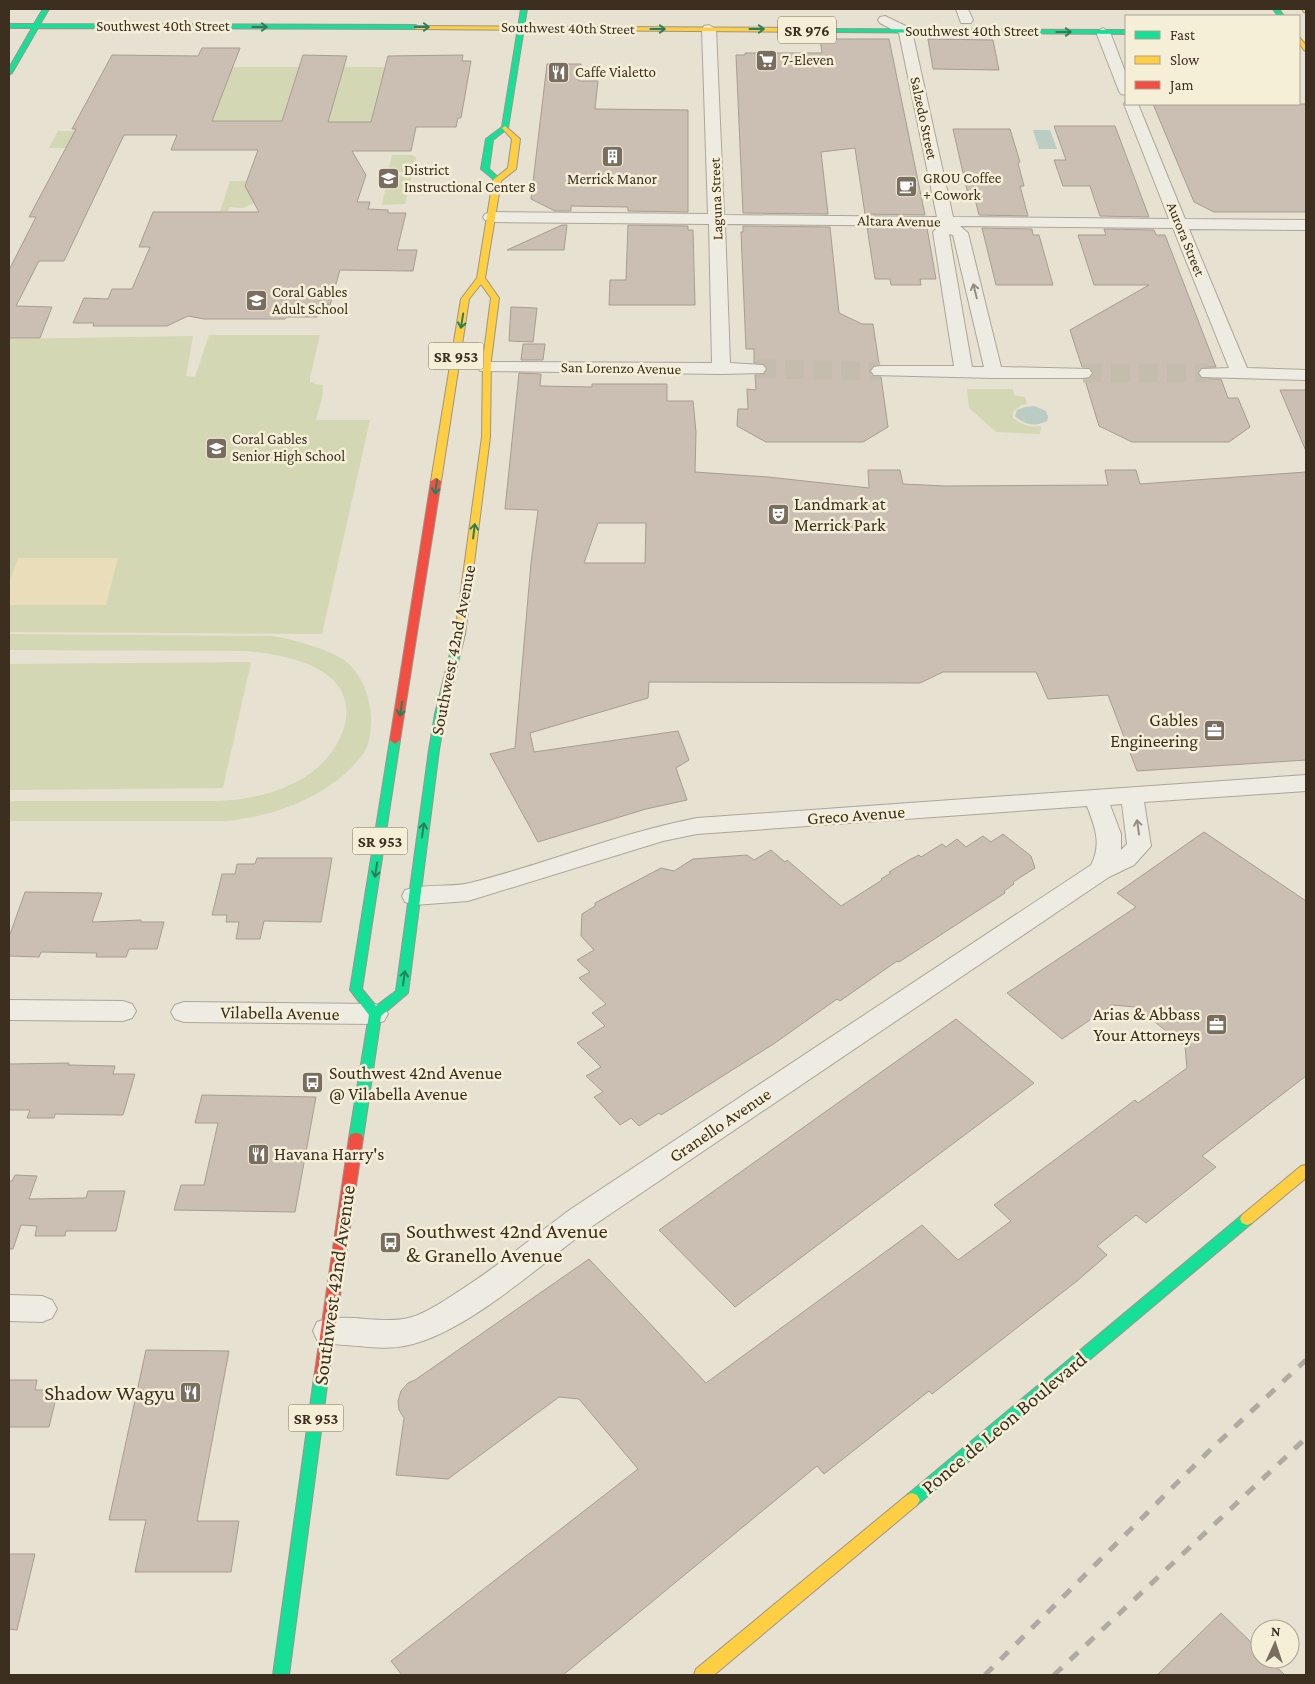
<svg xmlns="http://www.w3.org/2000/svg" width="1315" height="1684" viewBox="0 0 1315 1684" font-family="'Crimson Pro',serif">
<rect width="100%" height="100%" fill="#e6e1d1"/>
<g fill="#d4d7b3">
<path d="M232,67H299L282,121H212Z"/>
<path d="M344,67H385L371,122H328Z"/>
<path d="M58,131H86L77,148H49Z"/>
<path d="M392,155H412L416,157L414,172H388Z"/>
<path d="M412,175L405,204L382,205L388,176Z"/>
<path d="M230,181H246V186L294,205L252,204L243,208L230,207L228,211L220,212Z"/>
<path d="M209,335H320L310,377V382H315L314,384L323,385L322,398L316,420H370L322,634L9,632V339L193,336L186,376L195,377Z"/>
<path d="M967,389H1013L1015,396L1025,397L1027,404L1021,405L1013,412V418C1022,425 1030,428 1041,426L1040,434L996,432L969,408Z"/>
<path d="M9,634L272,636C292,639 337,651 350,665C364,680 370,698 371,717C371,729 370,745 363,754C332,796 276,816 226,821H9V801H218C248,800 279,793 305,777C322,766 336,750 343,731C363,669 290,655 246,651L9,650Z"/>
<path d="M251,662L223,788L9,790V664Z"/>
</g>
<path fill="#e9deb9" d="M18,558H118L106,605H9V582Z"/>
<g fill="#bbccc2">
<path d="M1033,130H1050L1057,149H1039Z"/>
<path d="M1034,406L1046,411L1048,417L1047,421C1036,427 1024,425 1015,416L1017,410L1025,407Z"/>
</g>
<g fill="#cabfb2" stroke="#a79d90" fill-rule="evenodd">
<path d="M820,39H889L925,215L865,214L855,148L821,152L828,214L743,213L736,55H745V53H822Z"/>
<path d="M928,39L993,40L999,70L933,69Z"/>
<path d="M202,48H240L212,121H282L303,55L347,56L328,122H371L388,56L463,55L462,61H471L461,118H458L456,127H416L411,151H352L366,175L357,202H370L368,209L388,210V213H406L397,250H417L413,271L340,270L330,305L321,304L317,317H286L285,319H204L188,316L167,326H93L94,323H73L84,298L108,299L112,289H132L150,247H139L153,212H259L245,186L258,150H171L177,135H124L64,261H39L16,306L52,307L40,338H9V270L36,217H29L76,129H72L112,55L198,56Z"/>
<path d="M547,64H581L579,81H598L595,109L688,110V212L628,211V207L571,206V211H555L531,199Z"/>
<path d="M1153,104H1306V212H1214L1194,202Z"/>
<path d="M1054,126H1115L1149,217L1100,216L1090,186H1063L1054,160H1066Z"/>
<path d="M953,129H1010L1020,162L1018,163L1024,186H1020L1028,216L979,215L975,199H969Z"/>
<path d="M562,225H567L564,250H507Z"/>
<path d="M628,225L688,226V230H693L695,305H609L610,280H626Z"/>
<path d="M743,226L830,227L839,313L862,324H873L879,364L872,366L869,371L874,377H881L888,427L863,442H766L737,426L738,409H748L747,389L756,390L755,375H763L768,369L763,363H754V349H746L741,232H743Z"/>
<path d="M867,227L927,228L936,279H920L921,285H891L890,279H875Z"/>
<path d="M982,228L1032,229L1033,235H1039L1053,285H996Z"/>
<path d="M1104,229L1154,230L1156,235H1165L1216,367H1202L1198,374L1202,379H1221L1228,398H1238L1250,427L1229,442H1132L1099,426L1085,380L1090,378L1094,373L1089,367H1082L1070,330L1149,285H1094L1078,235H1106Z"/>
<path d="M511,307L537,308L533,342L509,341Z"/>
<path d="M523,344H545L543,360H521Z"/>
<path d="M519,373L541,374L540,386L592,387V384H667V401H693L696,432L695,472L768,477L869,488L868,470H900L903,484L945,486L1108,485L1105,470H1136L1140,484L1306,472V760L1137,771L1108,695L1048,699L1036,672H943L920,683L649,682L648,698L530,733L534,752L678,731L689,760L676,768L687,800L646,809L538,842L490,754L515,748L531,563L538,510L505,509ZM598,523H646L645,563H584Z"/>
<path d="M1280,390H1306V451Z"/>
<path d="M1204,832L1306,901V1076L1202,1156L1216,1167L1146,1223L1136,1215L1097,1246L1107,1255L1077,1281L932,1394L929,1391L824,1474L817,1466L563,1675H402L391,1661L638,1469L579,1399L559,1397L448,1479L396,1475L404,1418L399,1410L398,1401L401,1391L408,1383L415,1380L589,1259L706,1383L922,1225L958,1260L1011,1221L994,1205L1135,1100L1138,1103L1187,1068L1185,1046L1136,1007L1112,1005L1062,1039L1007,993L1136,907L1117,893Z"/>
<path d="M1003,834L1031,856L1035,868L1013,882L1014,884L1004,891L1005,893L899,962L897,961L840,1001L837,999L775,1043L661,1115L659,1113L639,1126L631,1118L620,1125L594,1097L603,1092L586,1076L601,1067L577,1043L605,1026L592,1013L606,1004L579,978L590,972L577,960L594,950L581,936L582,914L595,906V903L661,868L674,871L693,859L747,855L754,860L771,850L785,862L787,860L841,906L882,880L881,879L891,873L889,872L909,860L919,855L921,857L942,844L946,847L957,839L966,847L983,836L991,842Z"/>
<path d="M257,858H332L321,922L264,921L260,939H236L239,922H226L227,915H212L222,874H235L237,864H255Z"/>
<path d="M25,892L102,893L92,922L141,920V922H164L157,949H129L126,957H96L97,953L41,952L39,957L9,956V937Z"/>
<path d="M956,1019L1034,1083L735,1307L659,1230Z"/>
<path d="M69,1063L68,1065L115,1066L113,1074H135L123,1115L55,1114L54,1118H27L30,1110H9V1064Z"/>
<path d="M202,1095L316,1097L295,1212L174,1210L181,1185H204L218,1123H195Z"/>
<path d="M15,1175L37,1176L29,1199L86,1198L88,1191H125L116,1231H66L65,1236H35L37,1226L21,1225L13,1249H9V1181H12Z"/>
<path d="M146,1350L229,1351L197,1521H239L231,1572H135L146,1520H109Z"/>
<path d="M9,1380H37L35,1390H58L49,1427H9Z"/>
<path d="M9,1554H35L17,1630L9,1629Z"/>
<path d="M1221,1613L1260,1651V1659H1268L1285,1675H1157Z"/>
</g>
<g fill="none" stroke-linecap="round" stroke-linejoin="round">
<g stroke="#c4bdae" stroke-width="19" stroke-dasharray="19 9" stroke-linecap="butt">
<path d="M757,369L880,371"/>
<path d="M1083,373H1208"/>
</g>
<defs>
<g id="street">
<path d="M956,9H968L973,20L971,23H961Z"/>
<path d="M885,16L910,28L912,31L953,217L1169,219L1124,104L1126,101V104H1138L1185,219L1306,220V230L1189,229L1247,368L1306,370V380L1202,377L1199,373L1202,369L1229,368L1173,228L960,226L968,233L1001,367L1089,369L1092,373L1089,377L1083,378H994L874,375L871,371L874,367L880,366H954L933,232L939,226L725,224L730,363L763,365L766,369L763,373L721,374L480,371L477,367L480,363L486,362L712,363L709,224L491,222L485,220L483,217L485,214L491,212L708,214L702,29L704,26L709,25L716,29L724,215L937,217L899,33L880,23L878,20L880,17ZM949,234L953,235L984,367H972Z"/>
<path d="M1103,28L1110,32L1126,74V95L1121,94L1119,91L1096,32Z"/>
<path d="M1306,775V791L1144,802L1151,846L1134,865L1109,877L591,1227C541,1264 469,1331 409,1345C392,1349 375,1348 359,1346C345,1345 331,1345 317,1340L313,1331L317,1322C346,1311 381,1326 412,1317C428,1312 442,1302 456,1293C496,1268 533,1237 571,1209L1091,865C1102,844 1095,827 1087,806L697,834L663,841L468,901L414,905L405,902L402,896L405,890C426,883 449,888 470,883C546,864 619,833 697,818ZM1122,804L1127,844L1121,850V834L1110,805Z"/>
<path d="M9,1000L123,1001L132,1004L136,1011L132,1018L123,1021L9,1020Z"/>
<path d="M184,1002L375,1004L384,1007L388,1014L384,1021L375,1024L184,1022L175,1019L171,1012L175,1005Z"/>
<path d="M9,1295L42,1296L52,1300L57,1309L52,1318L42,1322L9,1321Z"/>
</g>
<g id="fast">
<path d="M43,9H49L40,24L416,25L419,27L416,29L38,28L12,73L9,75V68L32,28H9V24H34Z"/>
<path d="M521,9H527L508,128L493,140L489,169L501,180L497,182L481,169L486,139L502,127Z"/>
<path d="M1273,9H1279L1284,16H1278Z"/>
<path d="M827,29L1126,30V34L829,32L827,31Z"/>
<path d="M460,631L465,634L445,714L439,750L408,993L381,1016L363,1138L361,1142L356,1143L351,1142L349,1138L369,1015L350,990L390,740L395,736L400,740L362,989L376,1006L396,991L429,750L435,714L455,634Z"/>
<path d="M1247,1213L1252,1215L1254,1219L1252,1223L917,1505L912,1507L907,1505L904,1500L907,1495L1242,1215Z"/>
<path d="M321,1371L326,1373L328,1378L289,1675H273L314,1378L316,1373Z"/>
</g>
<g id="slow">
<path d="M1302,9H1306V13L1304,12Z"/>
<path d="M414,26L829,28L832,30L829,32L416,29L413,27Z"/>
<path d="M1299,37L1306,45V51L1304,50L1299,43Z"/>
<path d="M505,126L520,139L516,169L501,181L485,278L499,298L491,360L490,437L465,634L460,637L455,634L482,437L483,360L491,298L481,284L469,299L441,481L436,484L431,481L461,299L477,278L493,180L508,168L512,139L502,128Z"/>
<path d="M1306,1165V1178L1252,1223L1247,1225L1242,1223L1240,1219L1242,1215L1301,1166Z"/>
<path d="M912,1493L917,1495L920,1500L917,1505L714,1675H694L696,1669L907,1495Z"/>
</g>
<g id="jam">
<path d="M436,478L441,481L400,740L395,744L390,740L431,481Z"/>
<path d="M356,1133L361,1134L363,1138L328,1378L326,1383L321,1385L316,1383L314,1378L349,1138L351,1134Z"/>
</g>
</defs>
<use href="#street" stroke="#aca699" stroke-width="2"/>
<use href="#fast" stroke="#9c9589" stroke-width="2"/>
<use href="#slow" stroke="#9c9589" stroke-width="2"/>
<use href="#jam" stroke="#9c9589" stroke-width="2"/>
<use href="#street" fill="#eeebe2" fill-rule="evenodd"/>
<use href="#fast" fill="#16e098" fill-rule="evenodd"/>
<use href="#slow" fill="#ffcf43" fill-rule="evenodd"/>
<use href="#jam" fill="#f24e42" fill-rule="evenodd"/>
<g stroke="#aeaba2" stroke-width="5" stroke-dasharray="11 11" stroke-linecap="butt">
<path d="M985,1675L1208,1452L1306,1360"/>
<path d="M1054,1675L1306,1438"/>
</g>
</g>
<defs><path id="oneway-shaft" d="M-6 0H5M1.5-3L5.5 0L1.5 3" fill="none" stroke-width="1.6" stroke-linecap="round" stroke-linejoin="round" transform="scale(1.25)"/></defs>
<g stroke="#2b7f56">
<use href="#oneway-shaft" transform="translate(260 27)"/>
<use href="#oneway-shaft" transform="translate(422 27)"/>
<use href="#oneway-shaft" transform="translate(658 29)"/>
<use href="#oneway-shaft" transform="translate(757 29)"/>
<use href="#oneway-shaft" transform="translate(1064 32)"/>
<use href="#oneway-shaft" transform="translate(462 321) rotate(99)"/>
<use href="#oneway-shaft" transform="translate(436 487) rotate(99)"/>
<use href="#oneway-shaft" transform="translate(474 531) rotate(-83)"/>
<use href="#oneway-shaft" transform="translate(401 709) rotate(99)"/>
<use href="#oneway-shaft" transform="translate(423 830) rotate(-82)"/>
<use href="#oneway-shaft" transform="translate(376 870) rotate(99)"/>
<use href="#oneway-shaft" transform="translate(404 978) rotate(-82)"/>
</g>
<g stroke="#958d81">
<use href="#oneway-shaft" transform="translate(975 291) rotate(-104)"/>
<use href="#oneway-shaft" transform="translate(1138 827) rotate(-98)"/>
</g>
<defs>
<symbol id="supermarket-square" viewBox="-11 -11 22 22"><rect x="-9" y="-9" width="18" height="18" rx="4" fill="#786d5e" stroke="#f6efd8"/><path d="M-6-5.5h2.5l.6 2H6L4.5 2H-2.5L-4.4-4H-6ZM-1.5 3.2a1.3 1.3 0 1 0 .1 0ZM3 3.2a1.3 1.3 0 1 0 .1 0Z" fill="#fff"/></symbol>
<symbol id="restaurant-square" viewBox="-11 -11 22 22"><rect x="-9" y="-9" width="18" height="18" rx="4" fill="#786d5e" stroke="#f6efd8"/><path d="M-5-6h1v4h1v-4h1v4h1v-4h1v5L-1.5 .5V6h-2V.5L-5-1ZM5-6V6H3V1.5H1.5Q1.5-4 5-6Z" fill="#fff"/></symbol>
<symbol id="building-square" viewBox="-11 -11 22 22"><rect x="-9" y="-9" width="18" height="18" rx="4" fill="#786d5e" stroke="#f6efd8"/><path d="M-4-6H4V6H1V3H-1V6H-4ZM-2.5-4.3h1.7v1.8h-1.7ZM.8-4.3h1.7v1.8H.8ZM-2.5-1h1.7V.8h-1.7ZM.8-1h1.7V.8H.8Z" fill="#fff"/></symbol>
<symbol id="school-square" viewBox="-11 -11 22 22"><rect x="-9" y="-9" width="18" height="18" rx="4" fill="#786d5e" stroke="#f6efd8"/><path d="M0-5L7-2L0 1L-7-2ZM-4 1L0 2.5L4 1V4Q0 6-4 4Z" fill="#fff"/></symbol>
<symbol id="cafe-square" viewBox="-11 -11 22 22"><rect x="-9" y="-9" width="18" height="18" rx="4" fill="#786d5e" stroke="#f6efd8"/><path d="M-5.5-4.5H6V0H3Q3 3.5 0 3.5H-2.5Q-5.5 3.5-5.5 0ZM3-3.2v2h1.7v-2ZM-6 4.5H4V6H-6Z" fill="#fff"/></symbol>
<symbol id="theatre-square" viewBox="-11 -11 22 22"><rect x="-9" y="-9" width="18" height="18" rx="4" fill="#786d5e" stroke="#f6efd8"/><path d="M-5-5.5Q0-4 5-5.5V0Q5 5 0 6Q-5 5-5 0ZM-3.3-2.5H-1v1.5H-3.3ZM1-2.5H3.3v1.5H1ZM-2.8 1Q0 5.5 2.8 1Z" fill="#fff"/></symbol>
<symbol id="office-square" viewBox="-11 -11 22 22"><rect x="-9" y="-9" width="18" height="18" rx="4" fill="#786d5e" stroke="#f6efd8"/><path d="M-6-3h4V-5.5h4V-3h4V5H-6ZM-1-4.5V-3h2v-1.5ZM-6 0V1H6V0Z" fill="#fff"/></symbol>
<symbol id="bus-square" viewBox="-11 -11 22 22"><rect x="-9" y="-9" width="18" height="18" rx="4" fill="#786d5e" stroke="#f6efd8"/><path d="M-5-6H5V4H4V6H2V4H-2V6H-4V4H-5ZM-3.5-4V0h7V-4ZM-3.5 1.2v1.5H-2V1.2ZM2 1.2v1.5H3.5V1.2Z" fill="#fff"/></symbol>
</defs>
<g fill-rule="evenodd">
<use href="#supermarket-square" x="754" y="48" width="25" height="25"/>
<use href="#restaurant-square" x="546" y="60" width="25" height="25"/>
<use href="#building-square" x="600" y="144" width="25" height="25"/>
<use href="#school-square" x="376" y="166" width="25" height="25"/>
<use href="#cafe-square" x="894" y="174" width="25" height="25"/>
<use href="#school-square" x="244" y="288" width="25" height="25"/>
<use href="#school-square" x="204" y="436" width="25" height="25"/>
<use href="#theatre-square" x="766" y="502" width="25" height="25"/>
<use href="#office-square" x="1202" y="718" width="25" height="25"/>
<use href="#office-square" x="1204" y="1012" width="25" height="25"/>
<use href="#bus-square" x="300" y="1070" width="25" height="25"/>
<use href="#restaurant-square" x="246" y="1142" width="25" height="25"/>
<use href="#bus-square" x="378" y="1230" width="25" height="25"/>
<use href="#restaurant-square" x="178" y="1380" width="25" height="25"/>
</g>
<g text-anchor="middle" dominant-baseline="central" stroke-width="5" stroke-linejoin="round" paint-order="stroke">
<g font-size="15" fill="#3c2f20" stroke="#f6efd8">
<text x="163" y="26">Southwest 40th Street</text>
<text transform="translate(568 28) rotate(1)">Southwest 40th Street</text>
<text x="972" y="31">Southwest 40th Street</text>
<text transform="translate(924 118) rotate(78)">Salzedo Street</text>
<text transform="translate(716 199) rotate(-92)">Laguna Street</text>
<text transform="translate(899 221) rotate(1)">Altara Avenue</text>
<text transform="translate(1186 239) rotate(68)">Aurora Street</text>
<text transform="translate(621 368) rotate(1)">San Lorenzo Avenue</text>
</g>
<g font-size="15" fill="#3c2f20" stroke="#f6efd8" text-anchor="start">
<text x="782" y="60">7-Eleven</text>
<text x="575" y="72">Caffe Vialetto</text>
<text x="404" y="170">District<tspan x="404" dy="17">Instructional Center 8</tspan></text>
<text x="923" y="178">GROU Coffee<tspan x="923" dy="17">+ Cowork</tspan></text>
<text x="612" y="179" text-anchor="middle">Merrick Manor</text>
<text x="272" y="292">Coral Gables<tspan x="272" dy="17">Adult School</tspan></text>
<text x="232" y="439">Coral Gables<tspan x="232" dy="17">Senior High School</tspan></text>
</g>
<g fill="#f6efd8" stroke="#746957" stroke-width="1">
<rect x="778" y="16.5" width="58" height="27" rx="4"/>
<rect x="428.5" y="342.5" width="55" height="27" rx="4"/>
<rect x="352.5" y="827.5" width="55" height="27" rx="4"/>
<rect x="288.5" y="1404.5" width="55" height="27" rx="4"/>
</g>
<g font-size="16" font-weight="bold" fill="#3c2f20">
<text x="807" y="30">SR 976</text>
<text x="456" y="356">SR 953</text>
<text x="380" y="841">SR 953</text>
<text x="316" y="1418">SR 953</text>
</g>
<g font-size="18" fill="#3c2f20" stroke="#f6efd8" text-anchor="start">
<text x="794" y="504">Landmark at<tspan x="794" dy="21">Merrick Park</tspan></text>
<text x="1198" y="720" text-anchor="end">Gables<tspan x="1198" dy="21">Engineering</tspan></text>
<text x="1200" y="1014" text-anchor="end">Arias &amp; Abbass<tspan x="1200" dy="21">Your Attorneys</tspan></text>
<text x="329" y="1073">Southwest 42nd Avenue<tspan x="329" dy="21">@ Vilabella Avenue</tspan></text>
<text x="274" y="1154">Havana Harry's</text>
</g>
<g font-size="18" fill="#3c2f20" stroke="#f6efd8">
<text transform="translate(453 650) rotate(-79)">Southwest 42nd Avenue</text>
<text transform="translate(856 815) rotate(-4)">Greco Avenue</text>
<text transform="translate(280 1013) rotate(1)">Vilabella Avenue</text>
<text transform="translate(720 1125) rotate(-34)">Granello Avenue</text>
</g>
<g font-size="21" fill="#3c2f20" stroke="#f6efd8" text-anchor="start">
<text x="406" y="1231">Southwest 42nd Avenue<tspan x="406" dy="24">&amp; Granello Avenue</tspan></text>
<text x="175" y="1393" text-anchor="end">Shadow Wagyu</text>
</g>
<g font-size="21" fill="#3c2f20" stroke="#f6efd8">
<text transform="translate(334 1285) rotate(-82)">Southwest 42nd Avenue</text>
<text transform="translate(1004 1423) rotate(-40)">Ponce de Leon Boulevard</text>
</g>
</g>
<rect width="1315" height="1684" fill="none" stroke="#3c2f20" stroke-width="20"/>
<rect x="1125" y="15" width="175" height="90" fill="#f6efd8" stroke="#aca28e"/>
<rect x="1135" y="31" width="25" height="8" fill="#16e098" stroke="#aca28e"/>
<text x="1170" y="40" font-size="15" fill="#3c2f20">Fast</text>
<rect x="1135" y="56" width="25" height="8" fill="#ffcf43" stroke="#aca28e"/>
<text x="1170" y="65" font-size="15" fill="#3c2f20">Slow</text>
<rect x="1135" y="81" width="25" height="8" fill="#f24e42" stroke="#aca28e"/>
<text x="1170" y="90" font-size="15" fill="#3c2f20">Jam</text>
<g transform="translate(1275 1644) rotate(3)"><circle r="24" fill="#f6efd8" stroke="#aca28e"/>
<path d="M0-4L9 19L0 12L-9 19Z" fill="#786d5e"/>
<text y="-8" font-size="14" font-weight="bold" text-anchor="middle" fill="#3c2f20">N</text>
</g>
</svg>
